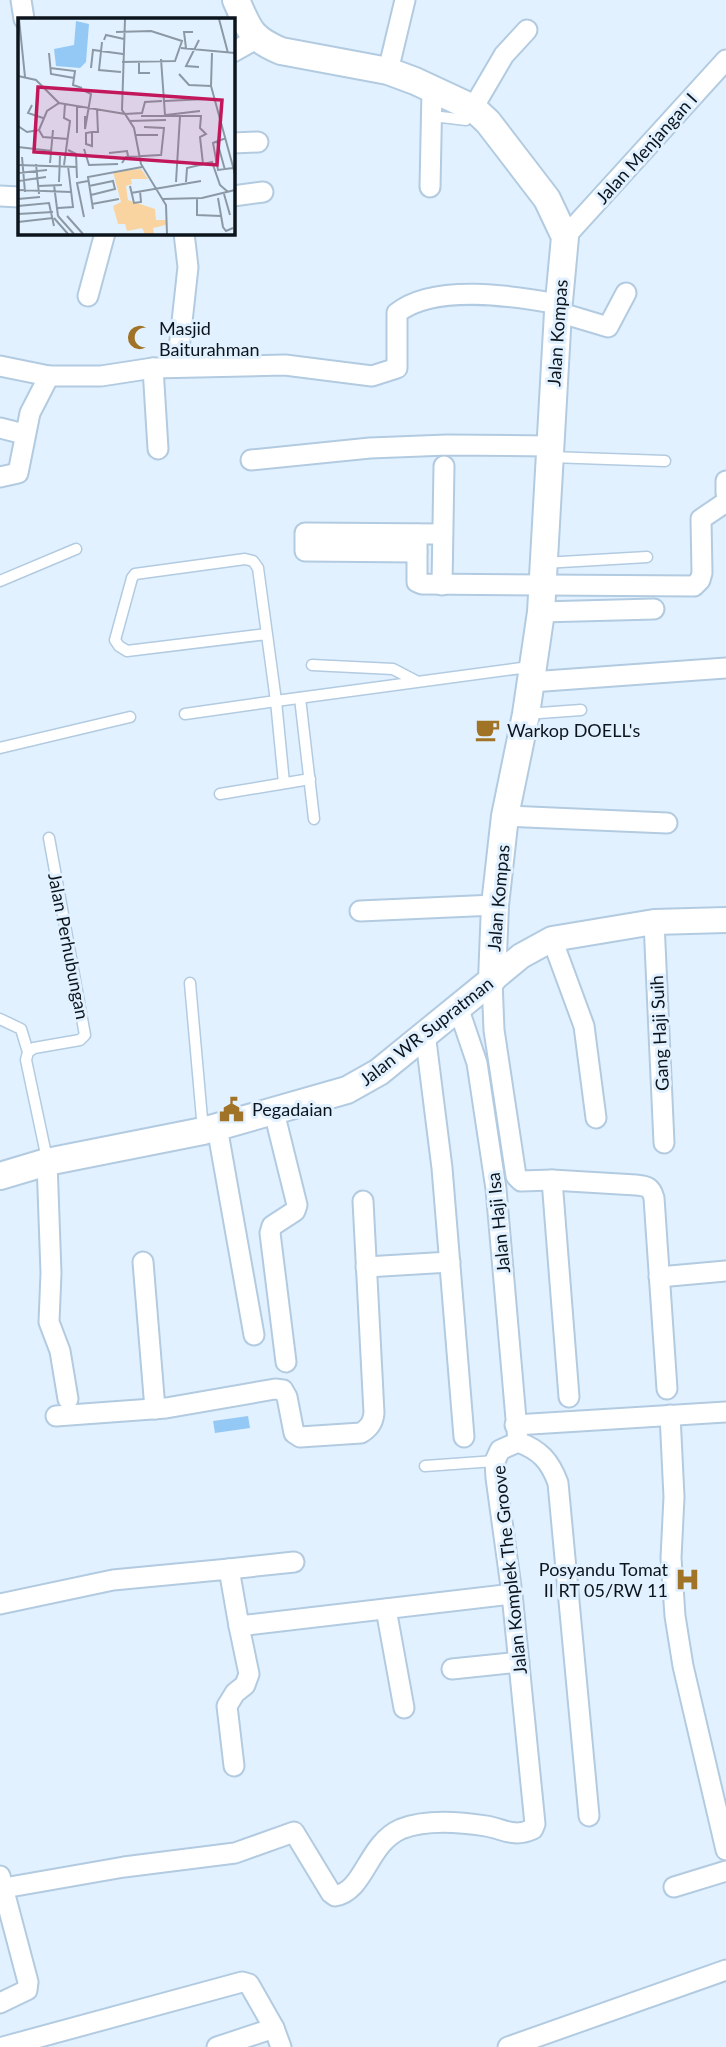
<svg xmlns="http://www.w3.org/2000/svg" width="726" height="2047" viewBox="0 0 726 2047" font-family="Lato,sans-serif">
<rect width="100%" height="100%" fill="#e2f1ff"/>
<path fill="#94c9f6" d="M248,1416L250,1428L215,1433L213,1421Z"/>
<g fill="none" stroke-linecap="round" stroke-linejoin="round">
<defs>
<g id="service">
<path d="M441,117L466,120L472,110"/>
<path d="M550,457L665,461"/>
<path d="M544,563L647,557"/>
<path d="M0,581L76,549"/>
<path d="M267,634L127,651L119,646L115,640L132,578L135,574L245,559L253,561L258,568L276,701L529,667"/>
<path d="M312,665L393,669L416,681"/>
<path d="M300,698L314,819"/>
<path d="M185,714L276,701L284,783"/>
<path d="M526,714L581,710"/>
<path d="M0,748L130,717"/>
<path d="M220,794L310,779"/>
<path d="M190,983L203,1130"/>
<path d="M0,1019L21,1029L28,1052L26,1060L47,1159"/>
<path d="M28,1052L34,1048L80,1040L85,1035L49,838"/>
<path d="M425,1466L495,1461"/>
</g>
<g id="minor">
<path d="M21,0L24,19"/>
<path d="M233,52L256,39"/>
<path d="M388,71L405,0"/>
<path d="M473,108L504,55L527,30"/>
<path d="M233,143L258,142"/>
<path d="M430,187L432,89"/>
<path d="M0,196L19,197"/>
<path d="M233,196L263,192"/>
<path d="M565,237L726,60"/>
<path d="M88,296L105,233"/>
<path d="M558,312L608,327L626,293"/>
<path d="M0,366L49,376H101L153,368L285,365L372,376L397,368V313C434,283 515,296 558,304"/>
<path d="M174,367L180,340L188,267L184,233"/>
<path d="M153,368L158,449"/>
<path d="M0,428L24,434"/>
<path d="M251,460L370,448L447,445L549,446"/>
<path d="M0,477L18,473L30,413L49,376"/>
<path d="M726,481V493"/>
<path d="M417,534V582L422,584L694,586L700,580L702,573L701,519L726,502"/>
<path d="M417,552L305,551V533L442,534"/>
<path d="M442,585L444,466"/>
<path d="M541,612L654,609"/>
<path d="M531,682L726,668"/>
<path d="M505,816L667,823"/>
<path d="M360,911L495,905"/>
<path d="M654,922L664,1143"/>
<path d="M552,939L584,1026L596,1118"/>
<path d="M492,980L494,1030L516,1176L521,1181L552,1180L636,1185C647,1186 651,1187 654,1198L667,1389"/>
<path d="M458,1007L477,1063L496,1189L518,1442"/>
<path d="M425,1033L442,1168L464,1437"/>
<path d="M274,1112L297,1205L295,1211L272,1226L270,1233L286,1362"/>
<path d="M217,1127L254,1335"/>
<path d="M47,1162L51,1273L49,1322L60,1351L68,1399"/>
<path d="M552,1180L569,1397"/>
<path d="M143,1262L155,1409"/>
<path d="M366,1267L450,1262"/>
<path d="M659,1277L726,1271"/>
<path d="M670,1415L674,1497L671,1558L675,1616L683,1666L726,1850"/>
<path d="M56,1416L166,1408L275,1389L283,1390L287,1397L294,1433L300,1437L361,1433C369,1428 373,1423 374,1413L363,1201"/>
<path d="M515,1425L726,1412"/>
<path d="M229,1569L294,1562"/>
<path d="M0,1604L113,1580L229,1569L239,1626L512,1594"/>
<path d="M386,1609L404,1708"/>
<path d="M452,1669L519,1662"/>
<path d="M234,1766L227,1706L235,1693L245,1685L249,1674L239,1626"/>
<path d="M674,1887L726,1871"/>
<path d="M4,1888L124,1867L235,1853L294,1832L331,1893L335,1896C365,1891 367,1844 401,1829C426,1819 461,1822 486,1826C504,1829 513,1838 533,1829L535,1824L512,1594L496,1478L495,1461L500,1450L518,1442C540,1450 550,1461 558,1483L589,1816"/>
<path d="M0,2003L27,1990L28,1982L0,1876"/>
<path d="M3,2047L242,1982L249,1984L274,2028L281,2047"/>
<path d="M217,2047L274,2028"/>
<path d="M508,2047L726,1970"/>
</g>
<path id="tertiary" d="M492,980L521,956L552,939L654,922L726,920"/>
<path id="secondary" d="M0,1176L47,1162L203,1131L347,1090L379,1072L492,980L495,905L505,816L526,714L541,612L558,312L565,237L547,199L488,122L473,108L415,81L388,71L281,51C250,38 249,29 236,0"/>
</defs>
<use href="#service" stroke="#b2cbe1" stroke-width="13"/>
<use href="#minor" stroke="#b2cbe1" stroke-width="23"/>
<use href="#tertiary" stroke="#b2cbe1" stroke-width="28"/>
<use href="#secondary" stroke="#b2cbe1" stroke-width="30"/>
<use href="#service" stroke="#fff" stroke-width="10"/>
<use href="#minor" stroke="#fff" stroke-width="19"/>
<use href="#tertiary" stroke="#fff" stroke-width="24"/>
<use href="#secondary" stroke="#fff" stroke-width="26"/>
</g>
<defs>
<symbol id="mosque-bare" viewBox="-9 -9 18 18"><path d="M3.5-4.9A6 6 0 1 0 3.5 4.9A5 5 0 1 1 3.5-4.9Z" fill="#a17326" stroke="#e2f1ff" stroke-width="2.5" paint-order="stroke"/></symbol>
<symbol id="cafe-bare" viewBox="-9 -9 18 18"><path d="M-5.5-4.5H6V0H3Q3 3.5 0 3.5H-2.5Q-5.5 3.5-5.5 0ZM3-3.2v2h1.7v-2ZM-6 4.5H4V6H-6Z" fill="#a17326" stroke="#e2f1ff" stroke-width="2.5" paint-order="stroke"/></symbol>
<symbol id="civic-bare" viewBox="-9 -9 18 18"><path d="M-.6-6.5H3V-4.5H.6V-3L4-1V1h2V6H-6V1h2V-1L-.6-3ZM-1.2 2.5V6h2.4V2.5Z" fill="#a17326" stroke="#e2f1ff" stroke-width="2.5" paint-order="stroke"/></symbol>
<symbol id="hospital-bare" viewBox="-9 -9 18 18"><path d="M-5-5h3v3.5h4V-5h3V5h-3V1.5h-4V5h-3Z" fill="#a17326" stroke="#e2f1ff" stroke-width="2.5" paint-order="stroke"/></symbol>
</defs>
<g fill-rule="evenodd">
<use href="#mosque-bare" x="122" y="320" width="35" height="35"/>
<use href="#cafe-bare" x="470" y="712" width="35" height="35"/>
<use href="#civic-bare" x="214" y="1092" width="35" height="35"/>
<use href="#hospital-bare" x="670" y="1562" width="35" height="35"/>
</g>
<g text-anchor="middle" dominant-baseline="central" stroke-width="6" stroke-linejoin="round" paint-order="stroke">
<g font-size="18" fill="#0c151d" stroke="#e2f1ff">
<text transform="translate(646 148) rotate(-48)">Jalan Menjangan I</text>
<text transform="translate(557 333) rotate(-86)">Jalan Kompas</text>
<text transform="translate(498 898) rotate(-85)">Jalan Kompas</text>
<text transform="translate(69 946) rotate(79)">Jalan Perhubungan</text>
<text transform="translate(426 1031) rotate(-38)">Jalan WR Supratman</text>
<text transform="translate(659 1033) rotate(-93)">Gang Haji Suih</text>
<text transform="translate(498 1223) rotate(-96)">Jalan Haji Isa</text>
<text transform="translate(509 1570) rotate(-96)">Jalan Komplek The Groove</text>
</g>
<g font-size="18" fill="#0c151d" stroke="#e2f1ff" text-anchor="start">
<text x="159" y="328">Masjid<tspan x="159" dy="21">Baiturahman</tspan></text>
<text x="507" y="730">Warkop DOELL's</text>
<text x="252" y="1109">Pegadaian</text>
<text x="668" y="1569" text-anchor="end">Posyandu Tomat<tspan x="668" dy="21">II RT 05/RW 11</tspan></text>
</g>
</g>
<g transform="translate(18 18)">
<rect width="217" height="217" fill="#e2f1ff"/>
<path d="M123,151L130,161H113L114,166L108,168L110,182L137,191L138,202H148V207L135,210L136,216H127L124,210L109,213L107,206H100L95,188L103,184L95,154Z" fill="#f9d4a0"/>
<path d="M58,3L71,6L68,44L62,50L38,48L36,31L56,27Z" fill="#94c9f6"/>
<path fill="none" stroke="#8c99a5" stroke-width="2" d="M1,1L7,59M107,1L104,92L107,96L124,95L127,84L144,83M201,1L210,35M98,14L133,13L164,23L157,43L104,44M86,22L88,17L106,21M84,24L81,52L103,54M163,30L217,35M168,30L166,14H175M31,35L33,56L56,60M194,35L193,68L217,156M143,41L147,97M121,45V55H132M181,49L168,48L181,22M32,50L57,53L55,67L64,70M73,50L75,32L105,36M161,56L171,67L193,68M0,58L18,62L41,85M65,72L73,76L67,111V98M147,83L188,81M14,87L10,95L25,100M148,97L182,93M123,98H183L182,110L188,116L182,119L185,146M111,103L148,102M0,108L9,114L21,112L29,93L41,85L107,96L116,110L123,146L148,187L149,216M126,109L146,110L143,138M21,112L25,119L50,121M74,114V128L68,126V115L74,114H80L79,91M59,115V88M117,117H140M208,120L195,125L200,152L215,150M199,123L207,152M0,129L34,133M66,131L71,147L100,146M50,132L58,136L59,160M91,135L109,133L110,138M4,139L7,174M32,145L35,112M104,145L108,139L142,137M18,146L21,176M0,147L59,149M46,147L52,103L46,100L47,86M0,155L29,152M0,163L28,159M41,164L42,138M158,164L162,98M168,164L169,150L194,144L202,167L210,174M36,167L40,198M20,168L44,167M71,168L95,163L97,171L73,177M112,168L116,185L123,184L122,173M0,172L53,174M113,175L183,163M206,176L212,197M179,180V197L203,198M200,180L205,209L208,213L215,210M0,181L22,179M145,181L184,180L217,172M74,186L101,181M0,188L31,185L36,208M40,190L55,189L50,148M75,191L70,159L124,149M0,196L35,194M40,198L56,216M49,198L65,216M66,199L59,165L70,163M36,200L50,216M0,204L35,200"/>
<path fill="#c2185b" fill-opacity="0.15" stroke="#c2185b" stroke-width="3.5" d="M20,69L204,82L199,147L16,134Z"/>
<rect width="217" height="217" fill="none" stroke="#0c151d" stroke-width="3.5"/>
</g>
</svg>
